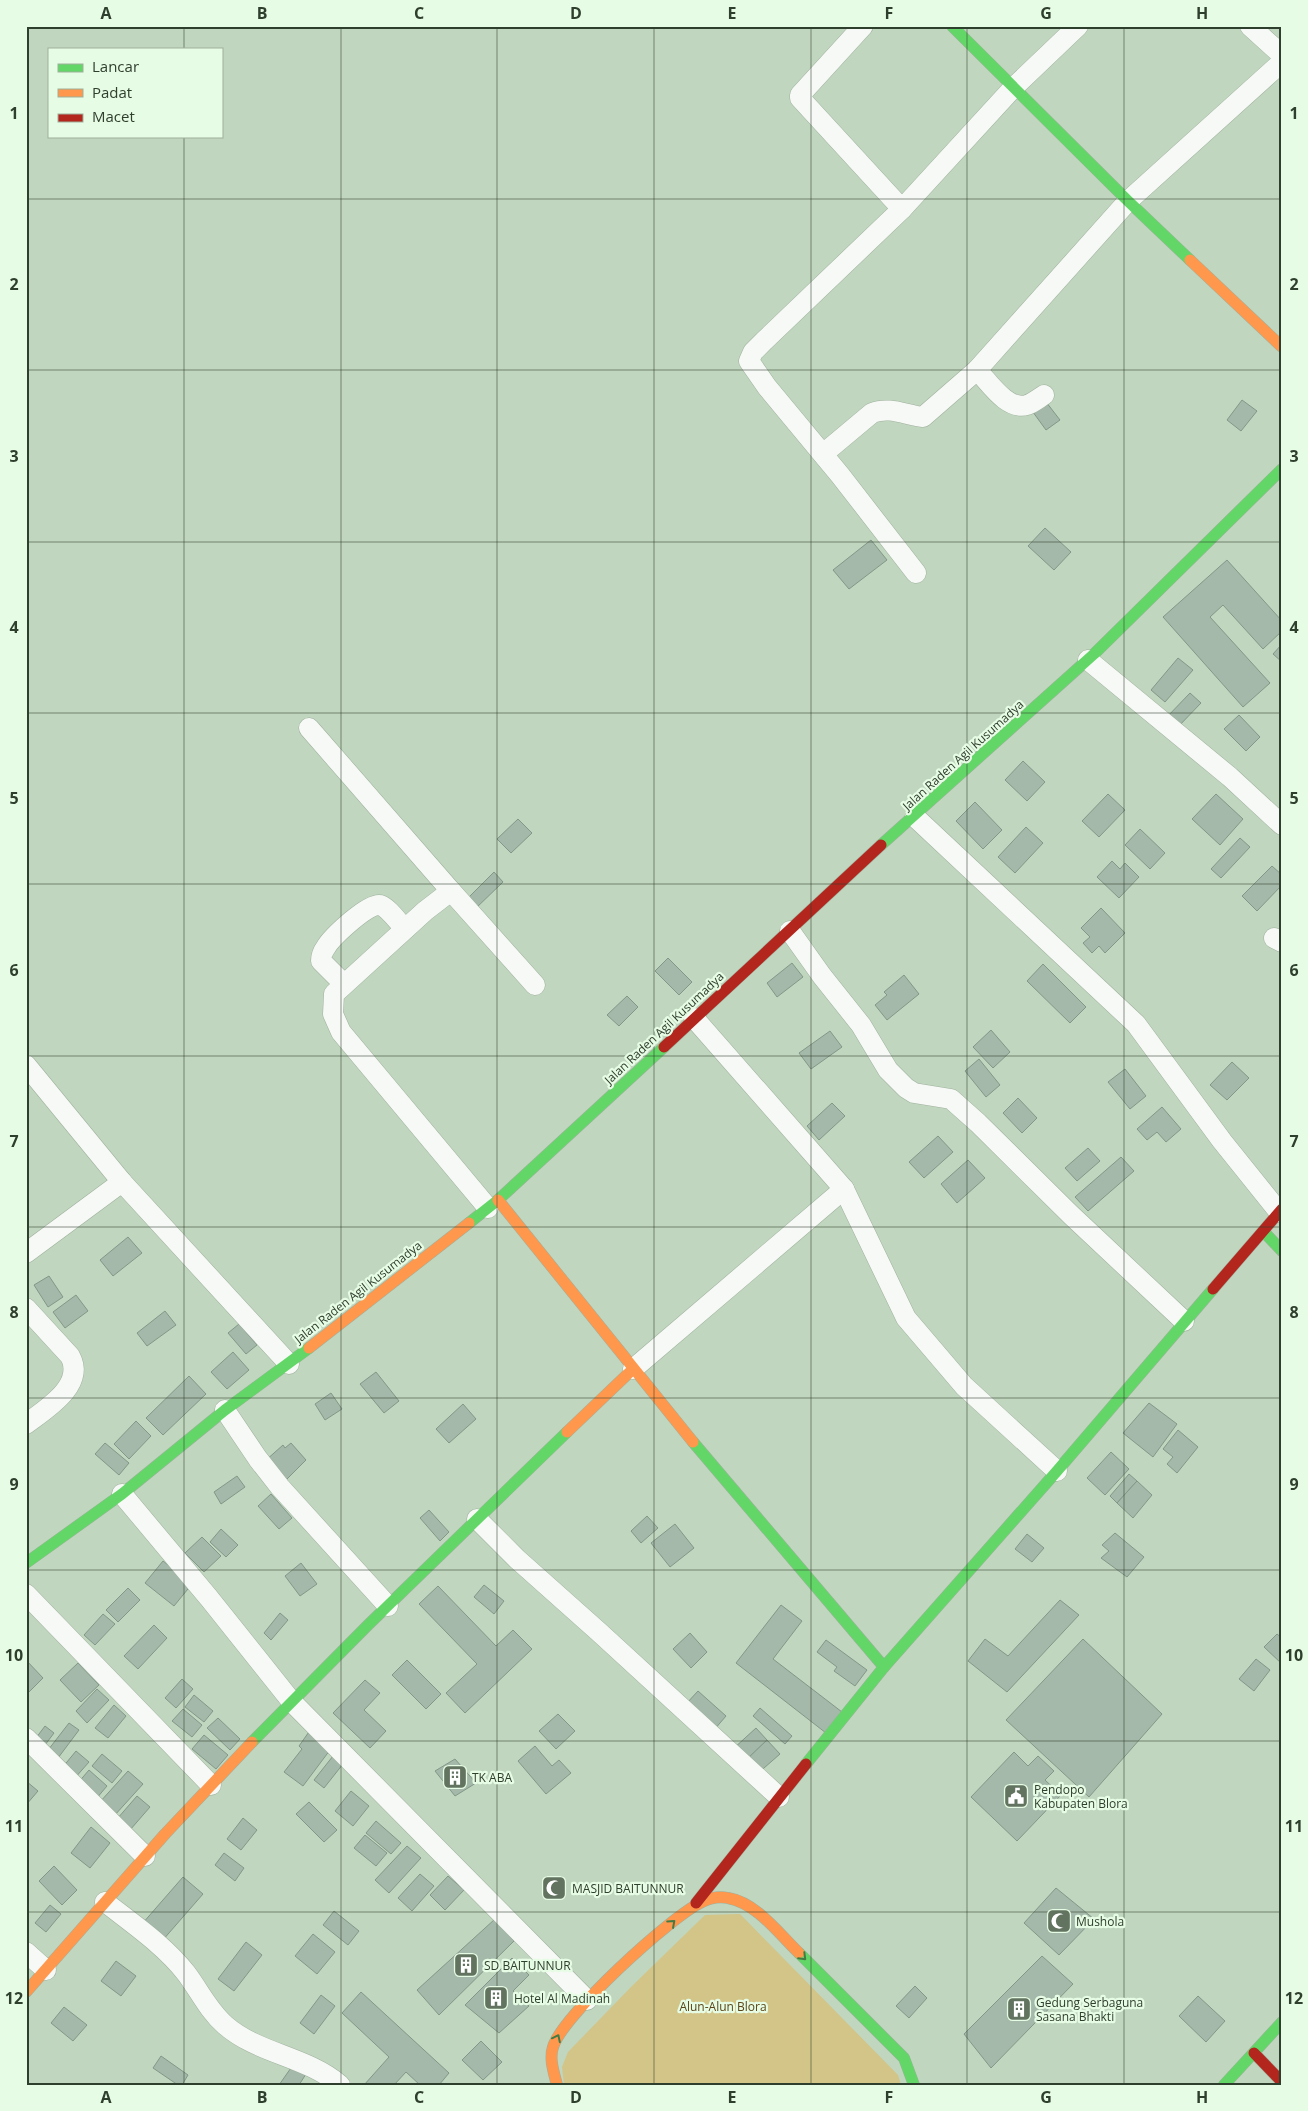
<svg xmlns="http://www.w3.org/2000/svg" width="1308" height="2111" viewBox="0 0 1308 2111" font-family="'Open Sans',sans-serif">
<rect width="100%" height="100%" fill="#c0d6be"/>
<path fill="#d3c487" d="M740,1914L898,2075L901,2085H564L562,2067L568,2052L630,1988L705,1915Z"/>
<g fill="#a4b9a9" stroke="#839888">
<path d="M1043,398L1060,420L1046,430L1030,408Z"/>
<path d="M1242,400L1257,411L1241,431L1227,420Z"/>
<path d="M1045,528L1071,552L1054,570L1028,546Z"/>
<path d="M871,540L887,560L849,589L833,570Z"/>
<path d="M1227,560L1282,621V631L1263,649L1223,605L1210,617L1270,683L1243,707L1163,617Z"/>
<path d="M1282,644V662L1273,654Z"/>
<path d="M1178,658L1193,670L1165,702L1151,690Z"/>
<path d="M1190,693L1201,703L1176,729L1166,718Z"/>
<path d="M1239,715L1260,737L1246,751L1224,729Z"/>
<path d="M1023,761L1045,782L1027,801L1005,780Z"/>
<path d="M1108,794L1125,810L1099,837L1082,821Z"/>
<path d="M1216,794L1243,819L1220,845L1192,819Z"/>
<path d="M975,802L1002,830L983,849L956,821Z"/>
<path d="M518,819L532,833L511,853L497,839Z"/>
<path d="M1026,827L1043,843L1015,873L998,857Z"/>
<path d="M1140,829L1165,853L1150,869L1125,845Z"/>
<path d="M1240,838L1250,847L1221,878L1211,869Z"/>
<path d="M1112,861L1120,869L1125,863L1139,877L1119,898L1097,877Z"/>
<path d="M1272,866L1282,875V885L1257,911L1242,896Z"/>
<path d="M494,872L503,882L474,910L465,901Z"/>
<path d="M1101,908L1125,933L1105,953L1099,946L1092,953L1083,943L1090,937L1081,928Z"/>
<path d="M668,958L692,982L679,995L655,971Z"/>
<path d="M792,963L803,977L777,997L767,983Z"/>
<path d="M1043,964L1086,1007L1070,1023L1027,981Z"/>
<path d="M904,975L919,994L887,1020L875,1005L887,995L884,992Z"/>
<path d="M627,996L638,1007L619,1026L607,1015Z"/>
<path d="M991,1030L1010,1052L993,1068L973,1047Z"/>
<path d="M830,1031L842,1047L811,1069L799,1053Z"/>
<path d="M979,1059L1000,1085L986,1097L965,1071Z"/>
<path d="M1232,1062L1249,1078L1227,1100L1210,1085Z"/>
<path d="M1125,1069L1146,1096L1130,1109L1108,1082Z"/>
<path d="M1018,1098L1037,1118L1022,1133L1003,1113Z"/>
<path d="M832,1103L845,1116L819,1140L807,1126Z"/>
<path d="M1162,1107L1181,1129L1166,1142L1157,1132L1147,1140L1137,1129Z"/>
<path d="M938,1136L953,1152L924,1178L909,1162Z"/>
<path d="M1088,1148L1100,1161L1077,1181L1065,1168Z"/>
<path d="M1121,1157L1134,1171L1088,1211L1075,1197Z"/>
<path d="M968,1160L985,1178L957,1203L941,1184Z"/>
<path d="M128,1237L142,1253L113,1276L100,1260Z"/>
<path d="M49,1276L63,1297L48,1307L34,1285Z"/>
<path d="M76,1295L88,1311L65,1328L53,1312Z"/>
<path d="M165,1311L176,1325L147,1346L137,1333Z"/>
<path d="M239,1324L257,1345L246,1354L228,1333Z"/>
<path d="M233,1352L249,1370L227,1389L211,1372Z"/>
<path d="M376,1372L399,1401L384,1413L360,1384Z"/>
<path d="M189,1376L206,1394L163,1435L146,1418Z"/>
<path d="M331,1393L342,1409L325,1420L315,1404Z"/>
<path d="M1149,1403L1177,1424L1153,1457L1123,1433Z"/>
<path d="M463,1404L476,1419L449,1443L436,1429Z"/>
<path d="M136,1421L151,1436L129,1459L114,1444Z"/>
<path d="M1178,1430L1198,1447L1177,1473L1167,1464L1173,1457L1163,1449Z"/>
<path d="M105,1443L129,1463L119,1475L95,1454Z"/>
<path d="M291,1443L306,1460L284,1482L265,1461L283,1445L285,1448Z"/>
<path d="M1111,1452L1129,1469L1105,1495L1087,1478Z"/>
<path d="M1129,1474L1137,1481L1117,1503L1110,1496Z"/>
<path d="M237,1476L245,1487L221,1504L214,1492Z"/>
<path d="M1137,1481L1152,1495L1133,1518L1117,1503Z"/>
<path d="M271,1494L292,1518L279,1529L258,1506Z"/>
<path d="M429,1510L449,1532L440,1541L420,1518Z"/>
<path d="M647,1516L658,1528L641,1543L631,1531Z"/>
<path d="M675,1524L694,1548L670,1567L651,1543Z"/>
<path d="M221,1529L238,1545L226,1557L210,1542Z"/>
<path d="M1115,1533L1144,1557L1127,1577L1101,1558L1109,1551L1102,1545Z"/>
<path d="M1027,1534L1044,1548L1032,1562L1015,1549Z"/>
<path d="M202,1537L221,1556L204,1572L185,1553Z"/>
<path d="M163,1561L192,1584L174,1606L145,1583Z"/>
<path d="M301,1563L317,1584L300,1596L285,1576Z"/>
<path d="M484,1585L504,1601L494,1614L474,1597Z"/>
<path d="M438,1586L496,1646L513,1630L532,1649L465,1713L446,1693L477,1664L419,1604Z"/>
<path d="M128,1588L140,1600L118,1622L106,1610Z"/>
<path d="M1060,1600L1079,1615L1007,1692L968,1661L985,1639L1008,1656Z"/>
<path d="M781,1605L802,1621L773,1659L842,1712L826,1733L736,1663Z"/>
<path d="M280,1613L288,1620L271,1640L264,1633Z"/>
<path d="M103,1614L115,1624L95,1645L84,1635Z"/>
<path d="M154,1625L167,1638L138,1669L124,1656Z"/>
<path d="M690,1633L707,1652L691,1668L673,1649Z"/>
<path d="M1277,1634L1282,1638V1664L1264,1647Z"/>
<path d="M1083,1639L1162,1714L1089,1797L1006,1720Z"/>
<path d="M826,1640L867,1670L855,1686L834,1671L837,1667L817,1652Z"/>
<path d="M1256,1659L1270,1670L1254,1691L1239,1679Z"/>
<path d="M26,1660L43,1678L27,1694L26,1693Z"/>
<path d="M407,1660L441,1694L426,1709L392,1675Z"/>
<path d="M78,1663L99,1685L81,1702L60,1680Z"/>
<path d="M182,1679L193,1689L176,1708L165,1698Z"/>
<path d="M365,1680L380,1693L364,1710L386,1731L370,1748L333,1713Z"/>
<path d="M97,1689L109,1700L87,1723L76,1711Z"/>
<path d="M698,1691L726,1716L714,1730L686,1704Z"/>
<path d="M194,1695L213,1711L204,1722L185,1707Z"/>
<path d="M114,1705L126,1716L108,1738L95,1728Z"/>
<path d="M760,1708L792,1736L785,1744L753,1716Z"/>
<path d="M183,1709L202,1725L192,1737L172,1721Z"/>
<path d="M558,1714L575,1731L556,1749L539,1731Z"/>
<path d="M218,1718L240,1739L230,1750L207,1728Z"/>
<path d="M69,1723L79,1730L55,1762L45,1754Z"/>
<path d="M45,1726L54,1733L42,1749L33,1742Z"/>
<path d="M756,1728L767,1740L744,1762L733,1749Z"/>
<path d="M311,1729L333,1746L303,1786L284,1772L302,1749L299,1746Z"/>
<path d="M204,1735L228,1755L216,1769L192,1749Z"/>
<path d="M767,1740L780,1754L756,1775L744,1762Z"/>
<path d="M535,1746L552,1766L559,1760L571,1773L546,1794L518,1761Z"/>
<path d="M76,1751L89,1762L74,1779L62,1768Z"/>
<path d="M1014,1752L1028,1766L1038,1756L1054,1771L1045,1780L1061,1795L1017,1841L971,1797Z"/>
<path d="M102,1754L122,1771L112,1783L92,1766Z"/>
<path d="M333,1756L343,1764L324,1788L314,1780Z"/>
<path d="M455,1759L476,1783L455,1796L435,1771Z"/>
<path d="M89,1770L107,1786L96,1799L77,1784Z"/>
<path d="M128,1771L143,1784L114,1816L99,1803Z"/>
<path d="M26,1781L38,1791L26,1805Z"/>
<path d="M351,1791L369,1806L353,1826L335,1811Z"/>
<path d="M137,1796L150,1807L130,1830L117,1819Z"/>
<path d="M309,1802L337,1830L324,1842L296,1814Z"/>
<path d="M243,1818L257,1830L241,1850L227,1839Z"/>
<path d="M376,1821L401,1843L391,1854L366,1833Z"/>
<path d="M91,1827L110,1843L90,1868L71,1853Z"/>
<path d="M365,1835L387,1853L376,1866L354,1848Z"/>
<path d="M407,1846L421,1858L389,1893L375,1880Z"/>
<path d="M224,1853L244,1868L235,1881L215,1865Z"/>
<path d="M54,1866L77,1890L62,1905L39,1881Z"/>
<path d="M420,1874L434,1886L412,1911L398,1898Z"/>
<path d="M448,1876L464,1890L445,1910L430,1895Z"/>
<path d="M183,1877L203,1894L162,1941L142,1924Z"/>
<path d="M1056,1888L1094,1919L1059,1955L1024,1923Z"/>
<path d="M50,1905L61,1914L46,1932L35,1923Z"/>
<path d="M334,1911L359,1931L348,1945L323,1925Z"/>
<path d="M495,1919L514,1941L439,2015L417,1990Z"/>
<path d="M313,1934L335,1952L317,1974L295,1956Z"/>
<path d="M246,1942L262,1955L234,1991L218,1979Z"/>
<path d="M1042,1956L1073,1984L991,2068L964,2034Z"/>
<path d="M512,1958L529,1975L513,1991L529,2006L499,2033L465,2005Z"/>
<path d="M116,1961L136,1976L121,1996L101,1981Z"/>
<path d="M915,1986L927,1998L909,2018L896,2006Z"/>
<path d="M361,1992L449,2073L439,2085H420L406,2072L394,2085H364L389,2057L342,2013Z"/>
<path d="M321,1995L335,2006L314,2034L300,2023Z"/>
<path d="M1198,1996L1225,2021L1206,2042L1179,2016Z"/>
<path d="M64,2007L87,2025L73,2041L51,2023Z"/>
<path d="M481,2041L502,2062L483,2080L462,2060Z"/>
<path d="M161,2056L188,2075L182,2085H178L153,2068Z"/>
<path d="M293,2065L306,2074L299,2085H279Z"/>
</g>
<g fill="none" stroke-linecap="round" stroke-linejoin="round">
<defs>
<g id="street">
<path d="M863,26L800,95V98L902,209"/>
<path d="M1250,26L1282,55"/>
<path d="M977,370C989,382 1007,411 1027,405C1033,403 1039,398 1044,395"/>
<path d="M823,454L872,413C890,406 905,415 923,417L977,370L1128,201L1282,62"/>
<path d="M916,573L840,475L767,387L749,361L753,352L764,341L902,209L1013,88L1078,26"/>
<path d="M1088,660L1230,777L1282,825"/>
<path d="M309,728L451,891L425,911L334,994L333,1014L341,1032L488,1208"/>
<path d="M915,817L1136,1024L1222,1141L1279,1212"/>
<path d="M451,891L535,985"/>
<path d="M790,931L822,976L861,1025L888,1070L906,1088L914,1093L951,1099L978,1123L1071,1215L1184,1321"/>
<path d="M1274,938L1282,942"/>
<path d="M344,984L321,961C321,955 323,951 326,947C332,937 369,902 380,905C389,908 398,922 405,929"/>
<path d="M694,1018L844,1189L906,1318L964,1386L1057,1471"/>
<path d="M26,1065L122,1182L289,1364"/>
<path d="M26,1253L122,1182"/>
<path d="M26,1308L70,1356C86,1385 46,1409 26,1424"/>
<path d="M633,1369L844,1189"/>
<path d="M225,1410L258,1459L280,1487L388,1606"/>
<path d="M122,1494L209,1598L292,1702L587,2000"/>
<path d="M477,1519L517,1559L599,1632L779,1797"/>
<path d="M26,1594L211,1785"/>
<path d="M26,1738L145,1856"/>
<path d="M105,1902C133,1924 164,1945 186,1973C199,1990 208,2010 225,2025C258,2054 306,2056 340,2085"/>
<path d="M26,1952L46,1970"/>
</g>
<g id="fast">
<path d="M952,26L1128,201L1190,260"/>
<path d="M881,845L1094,654L1282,469"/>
<path d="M469,1223L498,1200L664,1047"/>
<path d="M1264,1232L1282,1251"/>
<path d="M693,1442L884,1667L806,1764"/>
<path d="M26,1563L122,1494L225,1410L309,1348"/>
<path d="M884,1667L1057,1471L1213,1289"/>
<path d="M252,1742L368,1625L567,1432"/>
<path d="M799,1953L904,2058L914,2085"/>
<path d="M1224,2085L1282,2022"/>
</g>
<g id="slow">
<path d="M1190,260L1282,347"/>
<path d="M498,1200L693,1442"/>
<path d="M309,1348L469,1223"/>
<path d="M567,1432L633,1369"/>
<path d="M26,1992L165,1834L252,1742"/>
<path d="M557,2085C554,2073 549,2059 553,2047C562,2016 671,1916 702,1902C710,1898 719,1896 728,1898C757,1903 779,1934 799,1953"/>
</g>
<g id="jam">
<path d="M664,1047L881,845"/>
<path d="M1213,1289L1282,1209"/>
<path d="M696,1903L806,1764"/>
<path d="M1254,2053L1282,2082"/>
</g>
</defs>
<use href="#street" stroke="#9fb19e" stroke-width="21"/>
<use href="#fast" stroke="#9fb19e" stroke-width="12"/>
<use href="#slow" stroke="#9fb19e" stroke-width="12"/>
<use href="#jam" stroke="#9fb19e" stroke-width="12"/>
<use href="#street" stroke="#f6f9f5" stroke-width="20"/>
<use href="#fast" stroke="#63d668" stroke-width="11"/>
<use href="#slow" stroke="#ff974d" stroke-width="11"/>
<use href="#jam" stroke="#b3261e" stroke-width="11"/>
</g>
<defs><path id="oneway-chevron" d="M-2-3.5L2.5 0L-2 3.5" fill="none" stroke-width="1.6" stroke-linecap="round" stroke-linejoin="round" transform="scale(1.25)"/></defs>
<g stroke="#447b45">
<use href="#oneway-chevron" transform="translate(672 1923) rotate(-42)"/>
<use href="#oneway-chevron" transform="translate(803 1957) rotate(45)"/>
<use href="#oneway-chevron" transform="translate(557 2038) rotate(-64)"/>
</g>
<path fill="none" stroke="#2f3f2d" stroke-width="1" stroke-opacity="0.55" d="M184,26V49M341,26V2085M497,26V2085M654,26V2085M811,26V2085M967,26V2085M1124,26V2085M184,136V2085M26,199H1282M26,370H1282M26,542H1282M26,713H1282M26,884H1282M26,1056H1282M26,1227H1282M26,1398H1282M26,1570H1282M26,1741H1282M26,1912H1282"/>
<defs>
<symbol id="building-square" viewBox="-11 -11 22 22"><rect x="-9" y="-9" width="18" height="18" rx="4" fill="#627460" stroke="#e7fce4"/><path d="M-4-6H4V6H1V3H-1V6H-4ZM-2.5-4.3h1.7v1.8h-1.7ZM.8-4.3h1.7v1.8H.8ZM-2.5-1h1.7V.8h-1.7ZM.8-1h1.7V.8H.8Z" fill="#fff"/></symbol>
<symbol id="civic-square" viewBox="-11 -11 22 22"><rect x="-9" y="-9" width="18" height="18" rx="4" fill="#627460" stroke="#e7fce4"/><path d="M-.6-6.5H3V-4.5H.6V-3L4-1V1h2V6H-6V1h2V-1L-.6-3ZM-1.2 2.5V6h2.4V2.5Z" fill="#fff"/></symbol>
<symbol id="mosque-square" viewBox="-11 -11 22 22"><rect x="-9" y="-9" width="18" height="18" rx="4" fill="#627460" stroke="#e7fce4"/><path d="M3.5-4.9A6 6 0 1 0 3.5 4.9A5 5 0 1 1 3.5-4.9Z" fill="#fff"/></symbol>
</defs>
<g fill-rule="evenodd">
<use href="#building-square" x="441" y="1763" width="28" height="28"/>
<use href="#civic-square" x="1002" y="1782" width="28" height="28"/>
<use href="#mosque-square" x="540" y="1874" width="28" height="28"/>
<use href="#mosque-square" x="1045" y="1907" width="28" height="28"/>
<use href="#building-square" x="452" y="1951" width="28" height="28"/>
<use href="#building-square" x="482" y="1984" width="28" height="28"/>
<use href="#building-square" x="1005" y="1995" width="28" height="28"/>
</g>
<g text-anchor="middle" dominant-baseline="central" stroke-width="4.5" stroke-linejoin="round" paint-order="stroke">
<g font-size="12" fill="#2f3f2d" stroke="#e7fce4">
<text transform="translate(963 755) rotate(-42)">Jalan Raden Agil Kusumadya</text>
<text transform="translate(664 1028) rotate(-43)">Jalan Raden Agil Kusumadya</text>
<text transform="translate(358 1292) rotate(-38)">Jalan Raden Agil Kusumadya</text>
</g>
<g font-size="12" fill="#2f3f2d" stroke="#e7fce4" text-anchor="start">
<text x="472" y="1777">TK ABA</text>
<text x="1034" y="1789">Pendopo<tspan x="1034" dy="14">Kabupaten Blora</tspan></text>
<text x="572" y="1888">MASJID BAITUNNUR</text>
<text x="1076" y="1921">Mushola</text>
<text x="484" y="1965">SD BAITUNNUR</text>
<text x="514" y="1998">Hotel Al Madinah</text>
<text x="1036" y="2002">Gedung Serbaguna<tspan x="1036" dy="14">Sasana Bhakti</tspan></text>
</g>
<g font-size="12" fill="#5b4518" stroke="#e7fce4">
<text x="723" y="2006">Alun-Alun Blora</text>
</g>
</g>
<rect width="1308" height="2111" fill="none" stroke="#e7fce4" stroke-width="55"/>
<rect x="48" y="48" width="175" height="90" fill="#e7fce4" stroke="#9db09b"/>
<rect x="58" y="64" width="25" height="8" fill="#63d668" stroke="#9db09b"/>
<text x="92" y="72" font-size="15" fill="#2f3f2d">Lancar</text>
<rect x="58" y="89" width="25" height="8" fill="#ff974d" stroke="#9db09b"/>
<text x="92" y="98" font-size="15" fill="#2f3f2d">Padat</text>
<rect x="58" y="114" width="25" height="8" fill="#b3261e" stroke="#9db09b"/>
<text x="92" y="122" font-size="15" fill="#2f3f2d">Macet</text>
<rect x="28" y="28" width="1252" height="2056" fill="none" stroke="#2f3f2d" stroke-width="2"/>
<g font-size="16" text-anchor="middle" font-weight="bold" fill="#2f3f2d">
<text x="106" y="19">A</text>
<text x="262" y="19">B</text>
<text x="419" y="19">C</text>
<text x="576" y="19">D</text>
<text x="732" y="19">E</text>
<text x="889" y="19">F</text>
<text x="1046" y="19">G</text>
<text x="1202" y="19">H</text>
<text x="14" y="119">1</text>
<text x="1294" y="119">1</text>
<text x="14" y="290">2</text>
<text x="1294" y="290">2</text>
<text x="14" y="462">3</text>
<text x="1294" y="462">3</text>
<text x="14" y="633">4</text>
<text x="1294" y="633">4</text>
<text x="14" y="804">5</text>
<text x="1294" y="804">5</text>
<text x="14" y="976">6</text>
<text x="1294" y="976">6</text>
<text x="14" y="1147">7</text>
<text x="1294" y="1147">7</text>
<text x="14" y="1318">8</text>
<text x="1294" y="1318">8</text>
<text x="14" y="1490">9</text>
<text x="1294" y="1490">9</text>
<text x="14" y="1661">10</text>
<text x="1294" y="1661">10</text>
<text x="14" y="1832">11</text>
<text x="1294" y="1832">11</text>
<text x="14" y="2004">12</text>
<text x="1294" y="2004">12</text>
<text x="106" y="2103">A</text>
<text x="262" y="2103">B</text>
<text x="419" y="2103">C</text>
<text x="576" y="2103">D</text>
<text x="732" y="2103">E</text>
<text x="889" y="2103">F</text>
<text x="1046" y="2103">G</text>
<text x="1202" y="2103">H</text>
</g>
</svg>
